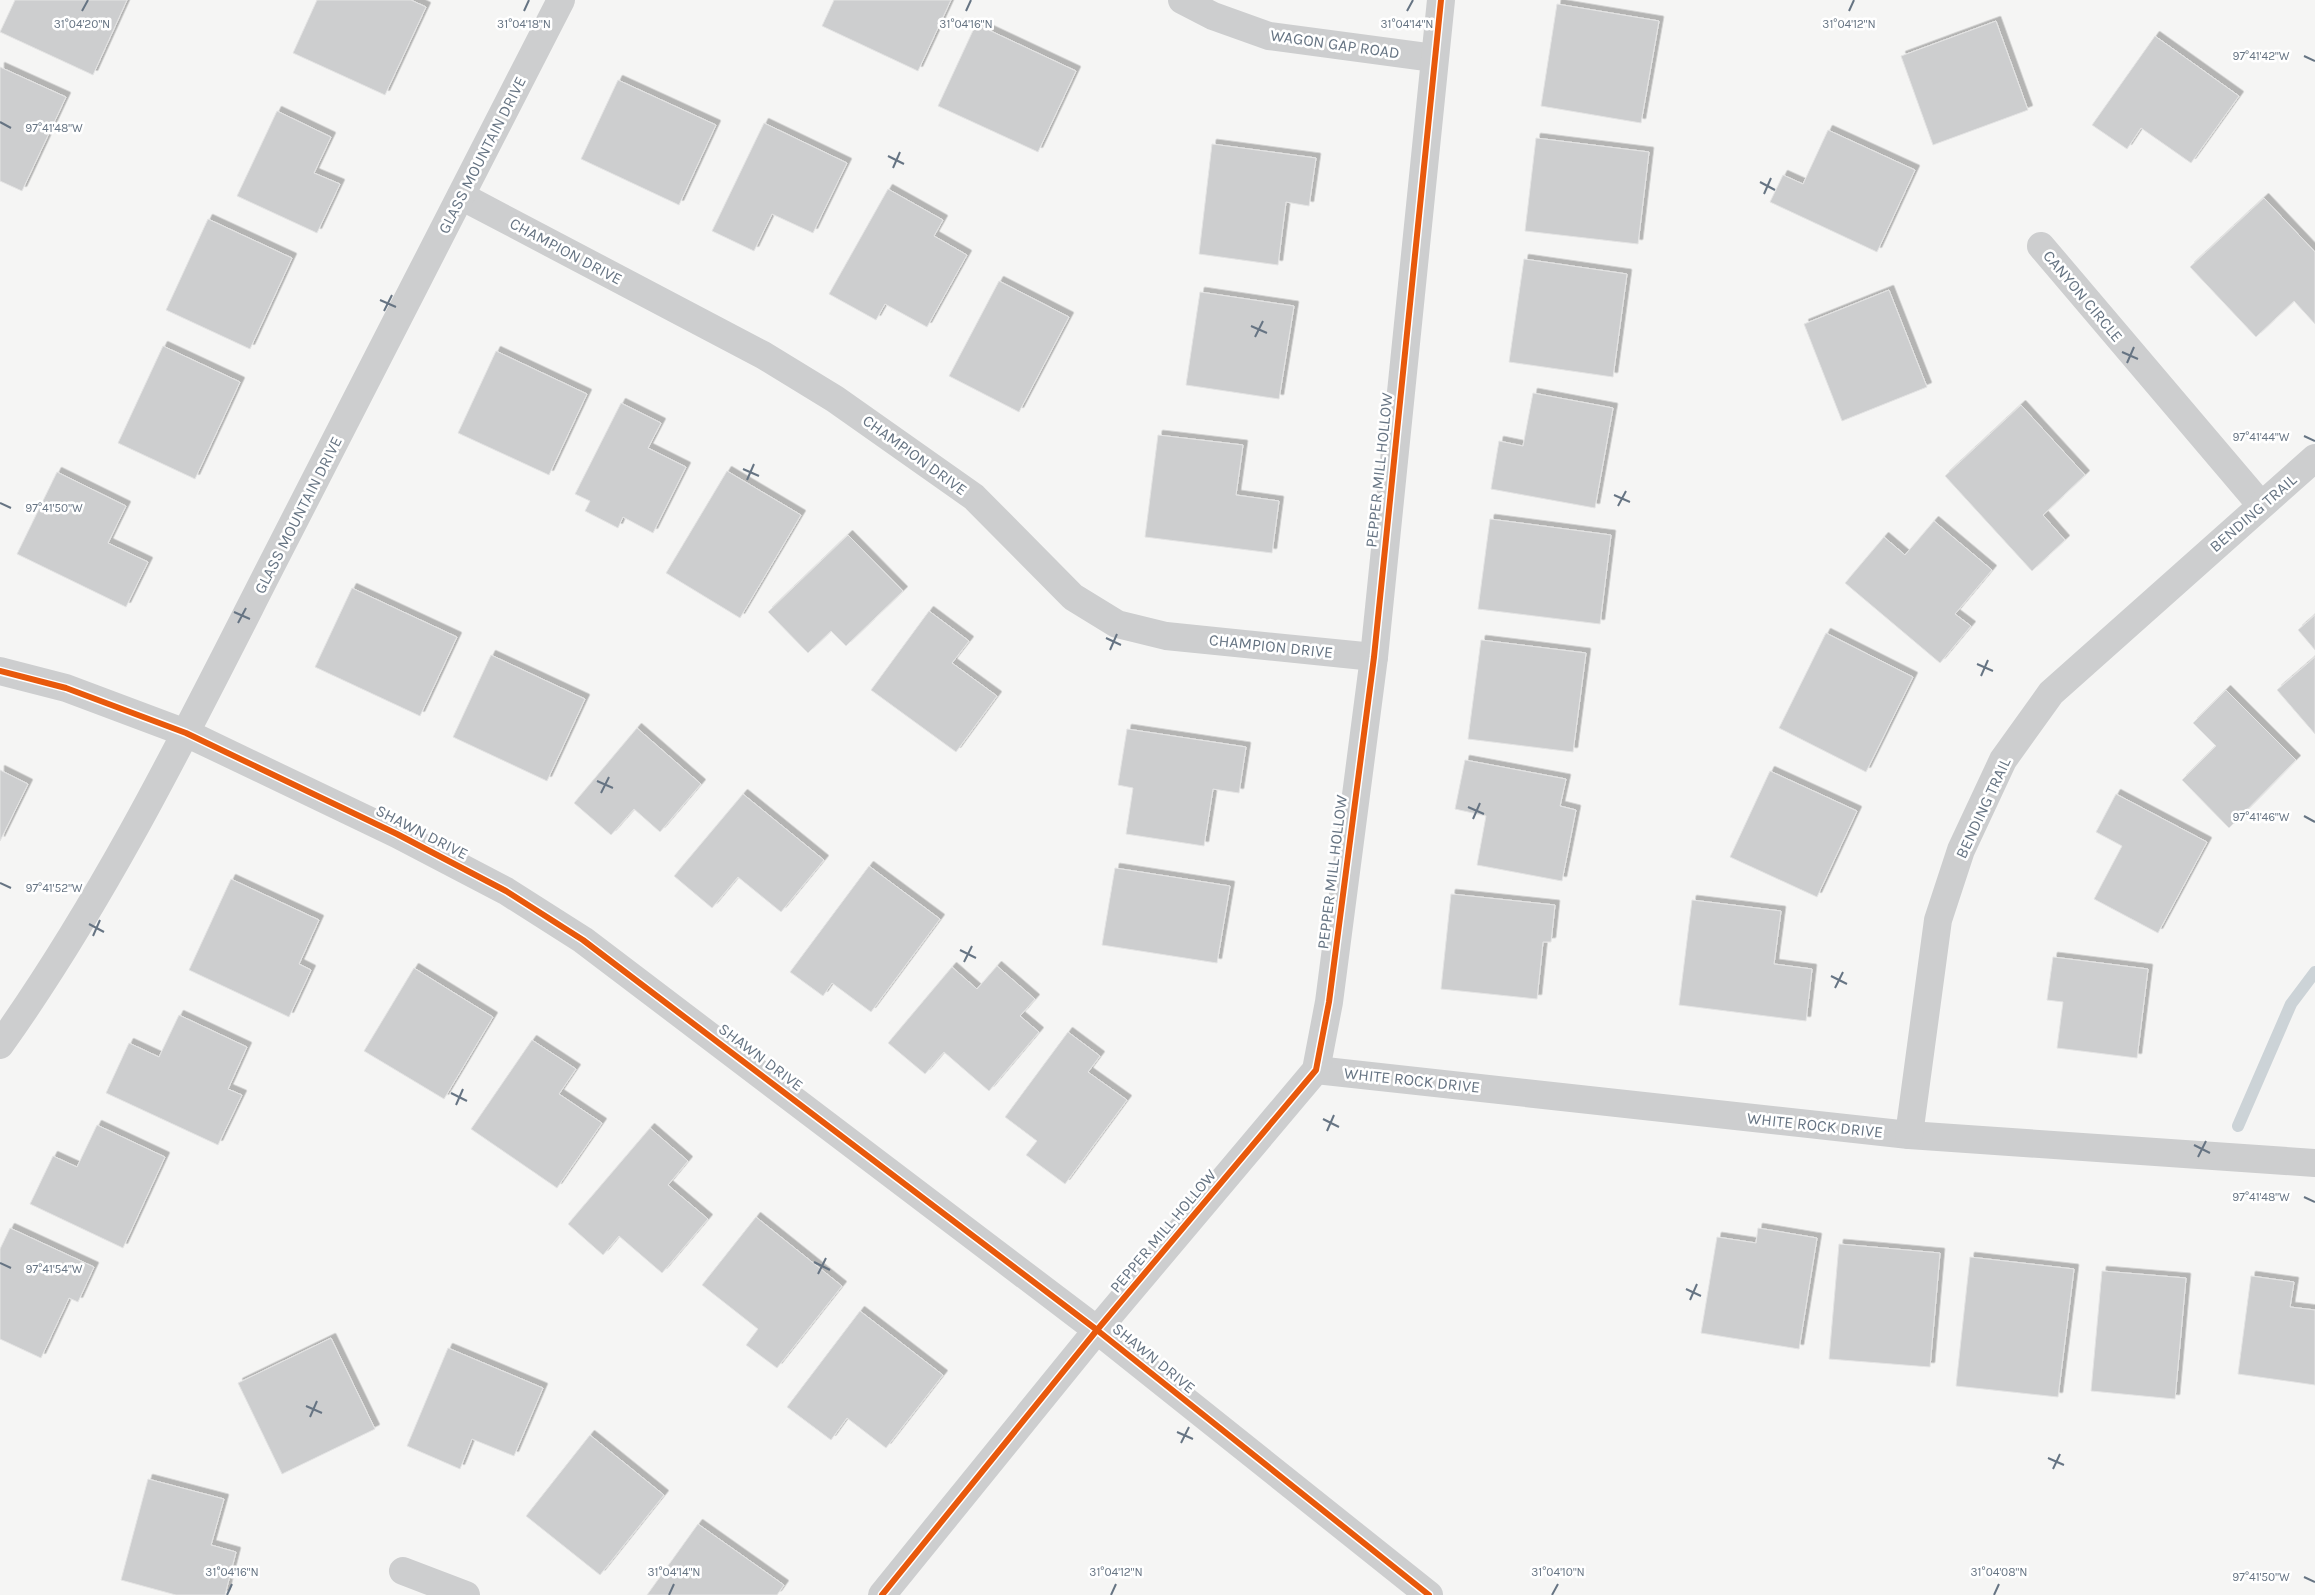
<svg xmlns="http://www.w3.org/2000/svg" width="2315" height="1595" viewBox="0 0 2315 1595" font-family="Karla,sans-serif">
<defs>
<filter id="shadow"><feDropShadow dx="4.5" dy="-4.5" stdDeviation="0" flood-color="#0004"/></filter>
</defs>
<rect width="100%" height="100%" fill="#f5f5f4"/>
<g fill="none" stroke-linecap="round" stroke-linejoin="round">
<path stroke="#ccd3d7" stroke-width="12" d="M2238,1126L2291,1004L2315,972"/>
</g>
<g fill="#cdcecf" stroke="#e4e4e4" filter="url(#shadow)">
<path d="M15,0H127L93,75L0,32Z"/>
<path d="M317,0H411L426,7L385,95L293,53Z"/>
<path d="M834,0H951L918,71L822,26Z"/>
<path d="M1557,4L1659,21L1641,123L1541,106Z"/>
<path d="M1996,21L2028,110L1933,145L1901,56Z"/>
<path d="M976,24L1076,71L1038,152L938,106Z"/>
<path d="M2155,36L2239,96L2191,163L2141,128L2127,149L2092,125Z"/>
<path d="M0,67L66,97L22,191L0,181Z"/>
<path d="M618,80L716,125L679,205L581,159Z"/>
<path d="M277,111L331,137L314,173L340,184L317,233L237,196Z"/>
<path d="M764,123L847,163L813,233L772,214L754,251L712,231Z"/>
<path d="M1828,130L1915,170L1877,252L1770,202L1783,175L1803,184Z"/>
<path d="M1536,138L1649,152L1638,244L1525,231Z"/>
<path d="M1212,144L1316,158L1309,206L1286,202L1278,265L1199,254Z"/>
<path d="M888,189L943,220L934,236L967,255L927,327L885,304L876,320L829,294Z"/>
<path d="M2264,198L2315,252V324L2294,301L2256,337L2190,267Z"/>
<path d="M208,219L292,258L250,349L166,310Z"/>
<path d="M1524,259L1627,274L1613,377L1509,362Z"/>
<path d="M999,281L1069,317L1019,412L949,376Z"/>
<path d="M1889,290L1927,387L1842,421L1804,324Z"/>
<path d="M1200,292L1294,306L1279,399L1186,385Z"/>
<path d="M163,346L240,382L195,479L118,443Z"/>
<path d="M496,351L587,394L549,475L458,433Z"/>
<path d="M1533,393L1613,408L1595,508L1491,489L1499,441L1523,446Z"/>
<path d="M621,403L661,423L648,448L686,467L653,533L623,517L618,528L585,511L590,501L575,494Z"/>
<path d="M2021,405L2085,475L2043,515L2065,540L2032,571L1945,476Z"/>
<path d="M1158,435L1243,445L1236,495L1279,501L1272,553L1145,537Z"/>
<path d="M727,471L801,515L740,618L666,573Z"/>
<path d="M57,472L126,506L108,543L148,562L126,607L17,554Z"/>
<path d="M1490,519L1611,535L1600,624L1478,609Z"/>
<path d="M1934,521L1992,570L1955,614L1971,626L1940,663L1845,583L1884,537L1905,555Z"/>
<path d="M848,535L903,591L846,646L831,631L808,653L768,612Z"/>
<path d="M352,588L457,637L420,716L315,667Z"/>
<path d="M929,611L969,641L952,663L997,696L956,752L871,690Z"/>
<path d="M2315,615V650L2298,630Z"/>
<path d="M1826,633L1913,677L1866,772L1779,728Z"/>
<path d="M1481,640L1586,653L1573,752L1468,739Z"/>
<path d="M491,655L585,699L547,781L453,737Z"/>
<path d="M2315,657V734L2277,690Z"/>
<path d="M2226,690L2296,760L2229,828L2182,780L2216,746L2193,723Z"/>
<path d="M637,728L701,784L660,832L634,809L611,835L574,803Z"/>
<path d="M1127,729L1246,747L1239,793L1213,789L1204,846L1126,834L1133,788L1118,785Z"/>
<path d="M1465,760L1566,779L1560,806L1576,810L1562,881L1477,865L1486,816L1455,809Z"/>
<path d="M0,770L28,784L0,841Z"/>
<path d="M1770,771L1857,811L1817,897L1730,857Z"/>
<path d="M743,794L824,860L781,912L738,877L712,908L674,876Z"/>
<path d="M2116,794L2207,842L2158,933L2094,899L2122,846L2096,832Z"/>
<path d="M869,866L940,919L871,1012L832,983L823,996L790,972Z"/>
<path d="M1115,868L1230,886L1217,963L1102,945Z"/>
<path d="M231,879L319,920L299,964L311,970L289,1017L189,970Z"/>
<path d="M1451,894L1555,905L1551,942H1543L1537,999L1441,989Z"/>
<path d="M1692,900L1781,911L1774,964L1812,969L1806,1021L1679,1005Z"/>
<path d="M2053,957L2148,969L2137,1058L2057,1048L2063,1002L2047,1000Z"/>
<path d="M997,966L1035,999L1020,1016L1039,1032L989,1091L944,1052L925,1074L888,1043L952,967L977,989Z"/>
<path d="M414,968L493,1017L444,1099L364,1051Z"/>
<path d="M179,1015L247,1047L228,1089L242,1095L218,1145L106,1093L129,1043L159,1057Z"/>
<path d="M1068,1032L1100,1056L1088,1072L1127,1100L1065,1184L1026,1155L1037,1141L1005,1117Z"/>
<path d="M532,1040L576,1069L559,1094L602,1123L557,1188L471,1129Z"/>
<path d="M97,1125L165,1157L123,1248L30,1204L53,1156L77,1167Z"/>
<path d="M650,1128L688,1161L668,1185L708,1219L662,1273L619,1236L603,1255L568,1224Z"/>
<path d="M756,1217L842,1286L777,1368L746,1345L758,1329L702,1285Z"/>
<path d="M10,1228L94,1267L78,1302L69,1298L41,1358L0,1339V1249Z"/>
<path d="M1758,1228L1817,1238L1799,1349L1701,1333L1717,1237L1756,1243Z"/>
<path d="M1839,1244L1940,1253L1930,1367L1829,1359Z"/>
<path d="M1970,1257L2074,1269L2058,1397L1956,1386Z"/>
<path d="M2102,1271L2186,1278L2175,1399L2091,1391Z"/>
<path d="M2251,1276L2294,1282L2290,1307L2315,1310V1385L2238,1374Z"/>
<path d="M860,1311L943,1375L886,1448L847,1418L831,1440L787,1407Z"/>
<path d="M331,1338L375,1429L282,1474L238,1383Z"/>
<path d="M448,1348L543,1388L514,1456L472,1439L460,1469L407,1446Z"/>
<path d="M590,1435L664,1495L600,1575L526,1516Z"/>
<path d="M148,1479L224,1499L211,1545L236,1552L225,1595H176L121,1580Z"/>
<path d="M698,1524L784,1585L777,1595H647Z"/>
</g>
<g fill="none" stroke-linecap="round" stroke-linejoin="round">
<g stroke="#cdcecf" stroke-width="28">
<path d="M1182,0L1213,16L1269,36L1434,58"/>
<path d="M461,196L763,355L835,399L974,497L1073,597L1117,624L1166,636L1374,657"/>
<path d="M2041,246L2261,505"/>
<path d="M0,671L66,688L186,733L397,834L506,891L583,940L1097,1330L1429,1595"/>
<path d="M0,1045C106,896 187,731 270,568C367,379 464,189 561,0"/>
<path d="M1316,1070L1909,1135L2315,1163"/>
<path d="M1909,1135L1938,920L1961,850L2003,760L2051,693L2315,458"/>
<path d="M403,1571L466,1595"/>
<path d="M882,1595L1097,1330L1316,1070L1329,1002L1374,657L1441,0"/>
</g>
<defs>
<g id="cycleway">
<path d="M0,671L66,688L186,733L397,834L506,891L583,940L1097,1330L1429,1595"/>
<path d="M882,1595L1097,1330L1316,1070L1329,1002L1374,657L1441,0"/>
</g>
</defs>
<use href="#cycleway" stroke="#fff" stroke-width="9"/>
<use href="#cycleway" stroke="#e8590c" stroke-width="6"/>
</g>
<path fill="none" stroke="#667483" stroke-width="2" d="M82,11L88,0M524,11L529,0M966,11L971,0M1407,11L1413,0M1849,11L1854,0M2304,56L2315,61M0,122L11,128M888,156L904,164M893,168L900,152M1760,182L1775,190M1764,194L1771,178M380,300L396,307M384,311L392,295M1251,326L1267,333M1255,337L1263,321M2122,352L2138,359M2127,363L2134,347M2304,436L2315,441M743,469L759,476M747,480L754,464M1614,495L1630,502M0,503L11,508M1618,506L1626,491M234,612L250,619M238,623L246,608M1106,638L1121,645M1110,650L1117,634M1977,664L1993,671M1981,676L1988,660M597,781L613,788M601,793L609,777M1468,807L1484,814M2304,816L2315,822M1473,819L1480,803M0,883L11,888M89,924L104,932M93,936L100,920M960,950L976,958M964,962L972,946M1831,976L1847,984M1835,988L1843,972M451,1093L467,1101M456,1105L463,1089M1323,1119L1339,1127M1327,1131L1334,1115M2194,1145L2210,1153M2198,1157L2206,1141M2304,1197L2315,1202M814,1262L830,1270M0,1263L11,1268M818,1274L826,1258M1686,1289L1701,1296M1690,1300L1697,1284M306,1406L322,1413M310,1417L317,1401M1177,1432L1193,1439M1181,1443L1189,1427M2048,1458L2064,1465M2053,1469L2060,1454M2304,1577L2315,1582M227,1595L232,1584M669,1595L674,1584M1111,1595L1116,1584M1552,1595L1558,1584M1994,1595L1999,1584"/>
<g text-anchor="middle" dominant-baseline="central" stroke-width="5" stroke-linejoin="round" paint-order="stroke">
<g font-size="16" fill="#667483" stroke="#fff">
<text transform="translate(1335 44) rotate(8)">WAGON GAP ROAD</text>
<text transform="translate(482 155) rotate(-63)">GLASS MOUNTAIN DRIVE</text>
<text transform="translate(566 251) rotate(28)">CHAMPION DRIVE</text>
<text transform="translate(2083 296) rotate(50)">CANYON CIRCLE</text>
<text transform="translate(915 455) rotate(36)">CHAMPION DRIVE</text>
<text transform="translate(1379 470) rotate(-84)">PEPPER MILL HOLLOW</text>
<text transform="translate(2253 513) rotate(-41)">BENDING TRAIL</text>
<text transform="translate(298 515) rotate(-63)">GLASS MOUNTAIN DRIVE</text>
<text transform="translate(1271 646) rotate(6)">CHAMPION DRIVE</text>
<text transform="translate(1983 808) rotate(-65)">BENDING TRAIL</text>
<text transform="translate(422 832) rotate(27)">SHAWN DRIVE</text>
<text transform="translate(1332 872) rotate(-83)">PEPPER MILL HOLLOW</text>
<text transform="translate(761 1057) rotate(37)">SHAWN DRIVE</text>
<text transform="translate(1412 1080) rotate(6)">WHITE ROCK DRIVE</text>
<text transform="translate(1815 1125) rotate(6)">WHITE ROCK DRIVE</text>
<text transform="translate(1163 1231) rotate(-50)">PEPPER MILL HOLLOW</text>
<text transform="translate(1154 1358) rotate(39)">SHAWN DRIVE</text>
</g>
</g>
<g font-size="12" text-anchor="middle" fill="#667483" stroke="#fff" stroke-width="5" stroke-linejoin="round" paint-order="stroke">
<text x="82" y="28">31°04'20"N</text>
<text x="524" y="28">31°04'18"N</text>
<text x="966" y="28">31°04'16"N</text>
<text x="1407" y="28">31°04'14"N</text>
<text x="1849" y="28">31°04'12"N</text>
<text x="2261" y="60">97°41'42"W</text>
<text x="54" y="132">97°41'48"W</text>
<text x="2261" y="441">97°41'44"W</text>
<text x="54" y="512">97°41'50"W</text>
<text x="2261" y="821">97°41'46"W</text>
<text x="54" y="892">97°41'52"W</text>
<text x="2261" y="1201">97°41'48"W</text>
<text x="54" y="1273">97°41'54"W</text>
<text x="232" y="1576">31°04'16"N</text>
<text x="674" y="1576">31°04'14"N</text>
<text x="1116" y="1576">31°04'12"N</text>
<text x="1558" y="1576">31°04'10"N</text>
<text x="1999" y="1576">31°04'08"N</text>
<text x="2261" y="1581">97°41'50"W</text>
</g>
</svg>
